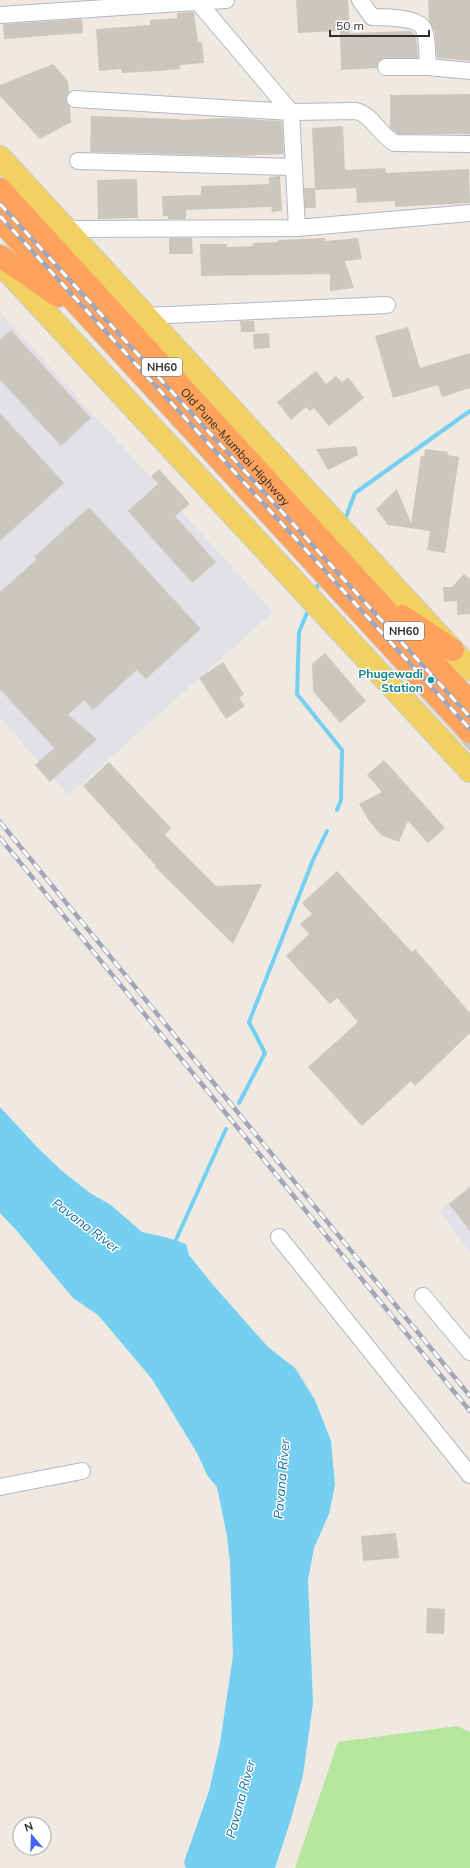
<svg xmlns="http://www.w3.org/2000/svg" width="470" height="1868" viewBox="0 0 470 1868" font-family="Mulish,sans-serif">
<rect width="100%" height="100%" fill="#efe9e1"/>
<g fill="#e3e1e8">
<path d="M0,312L273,612L69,795L0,718Z"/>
<path d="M470,1185V1252L440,1212Z"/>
</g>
<path fill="#b6e59e" d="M457,1726L470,1732V1868H295L338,1742Z"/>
<path fill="#75cff0" d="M0,1107L38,1148L62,1171L90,1193L111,1205L142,1232L165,1237L186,1244L189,1255L213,1285L268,1347L295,1368L315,1400L331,1441L335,1485L329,1514L314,1548L308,1580L313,1703L303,1775L291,1819L275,1868H186L184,1862L209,1791L220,1743L233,1656L230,1563L227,1536L217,1487L207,1475L197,1453L152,1379L98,1315L73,1298L17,1231L0,1213Z"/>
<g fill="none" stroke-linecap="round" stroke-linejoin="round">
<g stroke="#75cff0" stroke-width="4">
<path d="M344,522L355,493L470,411"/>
<path d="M314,594L320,580"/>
<path d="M309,608L299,632L297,694L342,750L341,800L337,810"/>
<path d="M239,1103L265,1053L249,1022L313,860L327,831"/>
<path d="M174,1244L226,1129"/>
</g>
</g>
<g fill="#cbc7bf">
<path d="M296,0H348L350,33L411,31L416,36L418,58H386L378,62L377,68L341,70L340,31L298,33Z"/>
<path d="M428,0H470V61L437,58L435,32L429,21Z"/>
<path d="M194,12L198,42H202L204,63L180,65V69L157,71L122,73L121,69L99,71L96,29L150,25V20L177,18V13Z"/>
<path d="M82,19L83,33L4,39L3,24Z"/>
<path d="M53,64L68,81L69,92L66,99L70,107L71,122L40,139L0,96V85Z"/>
<path d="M470,94V134H398L390,127V95Z"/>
<path d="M91,116L181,119V120L228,118L282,121L284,154L240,156L90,152Z"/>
<path d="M343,126L345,170L385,168L386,173L469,169L470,203L395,207V201L357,203L356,188L315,190L312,128Z"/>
<path d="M280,176L282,211L272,212L271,207L186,210V219H168V216H163L162,196L201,195V186L269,184V177Z"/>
<path d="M137,179L138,218L98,219L97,180Z"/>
<path d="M304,188H315L316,208H305Z"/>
<path d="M169,238H192L193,254H169Z"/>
<path d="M325,238V241L358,238L362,259L345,261L354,288L330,291V274L201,276L200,244H227V247L253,246V243L278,242V240Z"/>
<path d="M240,321H254L255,332H241Z"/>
<path d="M408,327L420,368L470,353V388L442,397L438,385L393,398L375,336Z"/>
<path d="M11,330L91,418L61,446L0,380V340Z"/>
<path d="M269,333L270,348L254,349L253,334Z"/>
<path d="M316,371L326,384L336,376L342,382L348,377L364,398L329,426L314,408L310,411L306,407L291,420L277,402Z"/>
<path d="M0,413L64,483L0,541Z"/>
<path d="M356,446L358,455L328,470L316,449Z"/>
<path d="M425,449L448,452L447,455L459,457L445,553L427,550L430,531L388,525L376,509L397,489L411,523L421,456H424Z"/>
<path d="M159,469L190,504L175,516L216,562L192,583L128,511L158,484L151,476Z"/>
<path d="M89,507L201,629L146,679L137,670L93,710L84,700L68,715L97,739L50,782L35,765L54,748L0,689V592L37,559L34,557Z"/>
<path d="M464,574L470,579V614L457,615V601L444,602L443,587H452Z"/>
<path d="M362,634L461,740L470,744V751Z"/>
<path d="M325,653L366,701L340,723L313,691L312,664Z"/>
<path d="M223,662L244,694L239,698L245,706L226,719L199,678Z"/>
<path d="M384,760L445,828L428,843L408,821L399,842L381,835L369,821L359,804L382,792L367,775Z"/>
<path d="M109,762L171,828L165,835L216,886L262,884L233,944L155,867L156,866L83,786Z"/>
<path d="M337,871L412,952L415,949L470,1013V1033L415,1086L411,1081L362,1126L308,1067L358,1022L337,998L330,1004L286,956L309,934L300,924L312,914L302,903Z"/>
<path d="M470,1187V1231L449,1204Z"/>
<path d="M396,1533L399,1558L363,1561L361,1536Z"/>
<path d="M427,1608L445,1609L444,1634L426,1633Z"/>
</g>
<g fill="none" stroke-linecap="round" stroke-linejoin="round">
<defs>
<g id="street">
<path d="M360,0L372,17C384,18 419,16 424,30C428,40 427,56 428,67"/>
<path d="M198,2L291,112L297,228"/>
<path d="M0,15L226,0"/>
<path d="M386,67H428L470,71"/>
<path d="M75,99L291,112L356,111C373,115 379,135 395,143L470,144"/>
<path d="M78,161L294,167"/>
<path d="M66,229L297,228L470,213"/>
<path d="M146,316L387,305"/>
<path d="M279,1237L470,1475"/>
<path d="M423,1296L470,1352"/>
<path d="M0,1487L82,1471"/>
</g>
<g id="primary">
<path d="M0,157L470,669"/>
<path d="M0,263L470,771"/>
</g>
<g id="highway">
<path id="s1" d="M0,189L470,702"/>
<path d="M0,220L470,732"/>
<path d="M0,256L58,296"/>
<path d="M402,616L453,650"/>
</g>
</defs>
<use href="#street" stroke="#b4b7c1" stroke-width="18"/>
<use href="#primary" stroke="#c9c9c9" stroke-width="24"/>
<use href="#highway" stroke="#c9c9c9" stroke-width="24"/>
<use href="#street" stroke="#fff" stroke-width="16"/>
<use href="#primary" stroke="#f2d163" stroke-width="22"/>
<use href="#highway" stroke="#ffa35c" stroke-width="22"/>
<defs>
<g id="rail">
<path d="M0,204L470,717"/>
<path d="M0,216L470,729"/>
<path d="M0,822L470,1396"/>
<path d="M0,838L470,1411"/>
</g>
</defs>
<use href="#rail" stroke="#a3a6b8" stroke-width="4.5"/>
<use href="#rail" stroke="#fff" stroke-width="3" stroke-dasharray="9" stroke-linecap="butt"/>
</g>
<circle fill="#0f9aa8" stroke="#fff" stroke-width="1.5" cx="431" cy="680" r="4"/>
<g text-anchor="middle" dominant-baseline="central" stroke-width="3" stroke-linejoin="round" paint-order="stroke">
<g fill="#fff" stroke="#6d6d6d" stroke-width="1">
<rect x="142" y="358" width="40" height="18" rx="3"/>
<rect x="384" y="622" width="40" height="18" rx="3"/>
</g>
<g font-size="11" font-weight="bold" fill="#2e2e2e">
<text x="162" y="367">NH60</text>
<text x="404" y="631">NH60</text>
</g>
<g font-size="12" fill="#2e2e2e" stroke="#fff">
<text stroke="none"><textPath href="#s1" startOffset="349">Old Pune–Mumbai Highway</textPath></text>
</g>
<g font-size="12" font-weight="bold" fill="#0d838f" stroke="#fff" text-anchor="end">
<text x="423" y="673">Phugewadi<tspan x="423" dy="14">Station</tspan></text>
</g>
<g font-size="13" font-style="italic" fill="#0d6fa3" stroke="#fff">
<text transform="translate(86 1225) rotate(37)">Pavana River</text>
<text transform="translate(281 1479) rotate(-85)">Pavana River</text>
<text transform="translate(240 1799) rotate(-75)">Pavana River</text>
</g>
</g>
<g transform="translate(32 1836) rotate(341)"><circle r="19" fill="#ffffff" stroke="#ababab"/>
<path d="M0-3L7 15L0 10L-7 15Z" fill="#4264fb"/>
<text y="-6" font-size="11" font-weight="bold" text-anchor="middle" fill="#2e2e2e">N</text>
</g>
<path d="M330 30v6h99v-6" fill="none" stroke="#2e2e2e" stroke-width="2"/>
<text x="336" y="30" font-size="12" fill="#2e2e2e" stroke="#ffffff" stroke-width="3" paint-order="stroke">50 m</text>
</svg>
